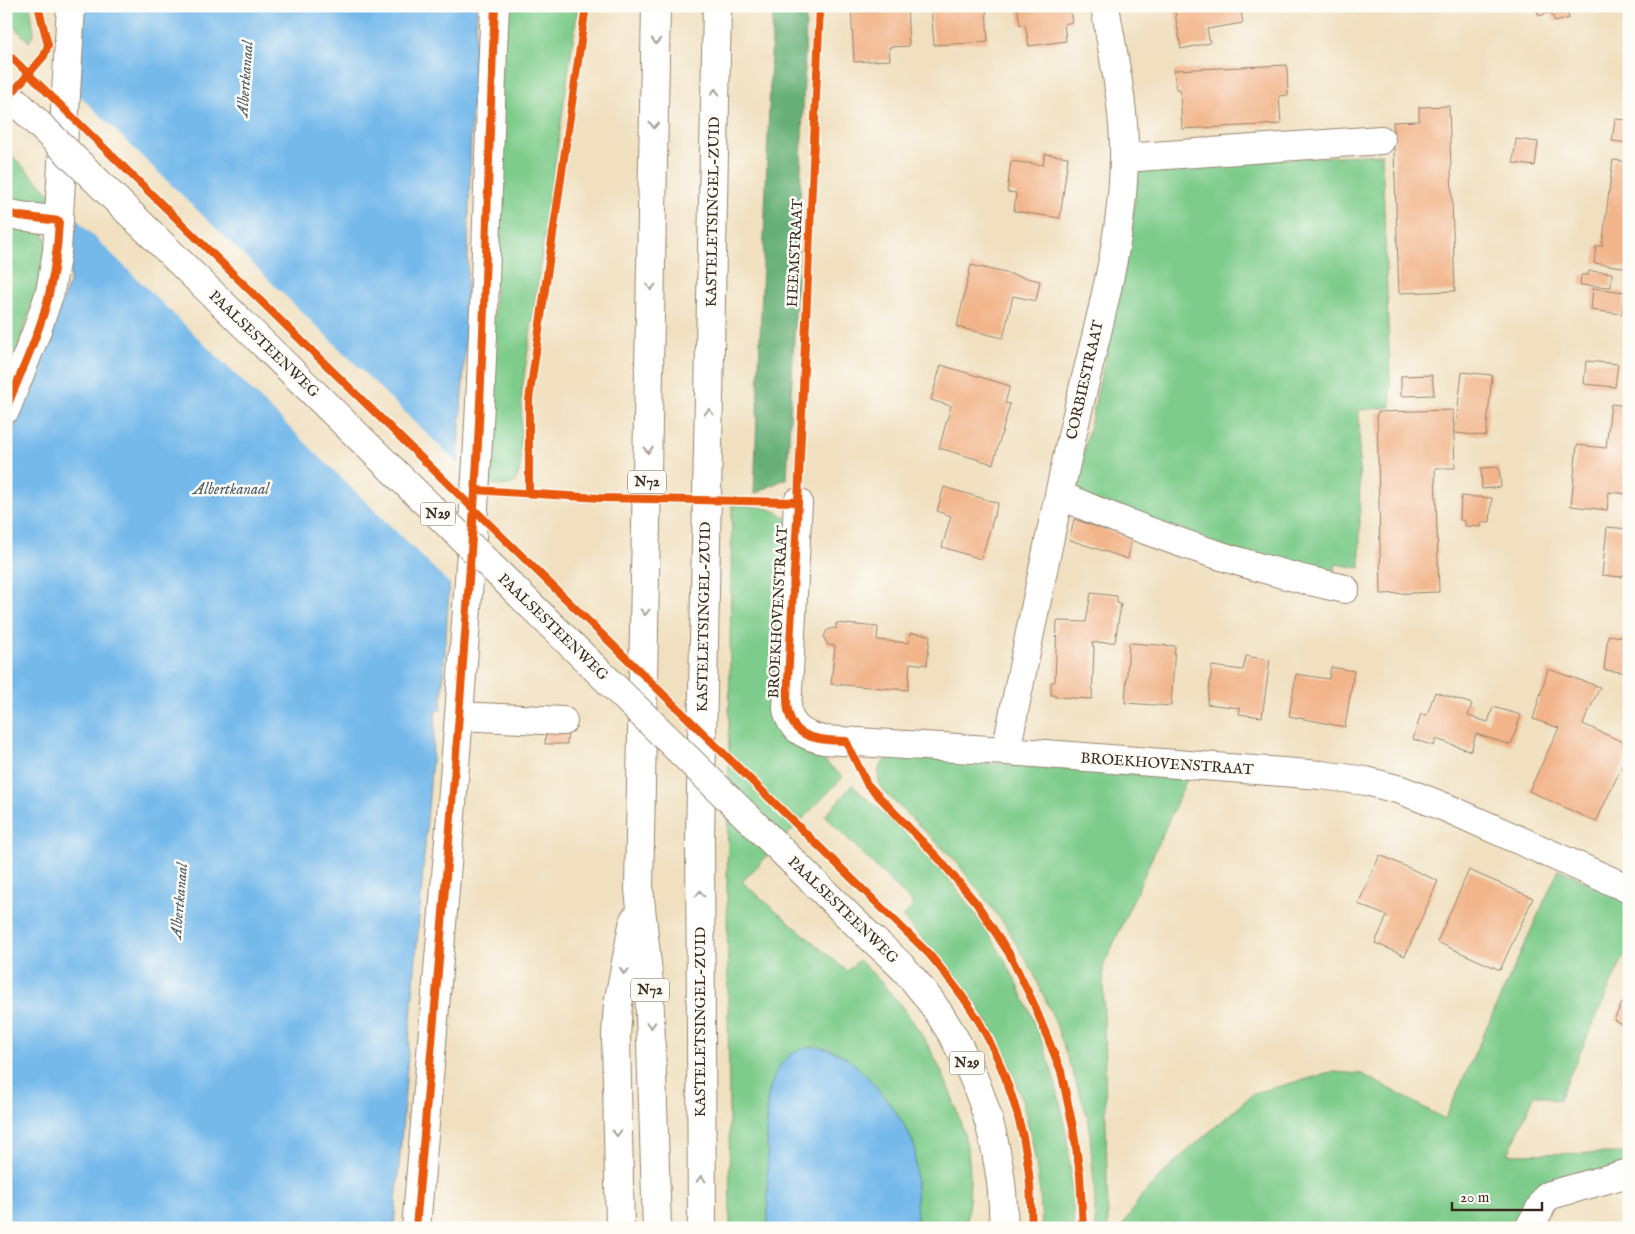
<svg xmlns="http://www.w3.org/2000/svg" width="1635" height="1234" viewBox="0 0 1635 1234" font-family="'IM FELL English',serif">
<rect width="100%" height="100%" fill="#fdfcf7"/>
<filter id="ink" filterUnits="userSpaceOnUse"><feTurbulence type="fractalNoise" baseFrequency=".02" numOctaves="2"/><feDisplacementMap in="SourceGraphic" scale="10" xChannelSelector="R" yChannelSelector="G"/><feConvolveMatrix kernelMatrix="1 2 1 2 8 2 1 2 1" color-interpolation-filters="sRGB"/></filter>
<filter id="wash" filterUnits="userSpaceOnUse"><feTurbulence type="fractalNoise" baseFrequency=".0096" numOctaves="4" result="noise"/><feDisplacementMap in="SourceGraphic" scale="20" xChannelSelector="R" yChannelSelector="G"/><feGaussianBlur stdDeviation="1.12" result="paint"/><feColorMatrix in="noise" values="0 0 0 0 0 0 0 0 0 0 0 0 0 0 0 0 0 1.4 0 .05"/><feComposite in="paint" operator="in"/></filter>
<g filter="url(#wash)">
<rect width="100%" height="100%" fill="#f0e0c0"/>
<g fill="#7ecc8b" stroke="#5c7b54">
<path d="M6,6H30L34,32L29,42L6,19Z"/>
<path d="M504,6H578L522,390L520,469L515,483C507,487 497,485 489,484Z"/>
<path d="M6,150L52,195L46,204L42,207L6,205Z"/>
<path d="M1382,154L1391,407L1359,410L1360,568L1336,564L1332,579L1146,523L1075,492L1123,279L1132,224L1139,166Z"/>
<path d="M6,221L42,232L45,236L48,252L6,387Z"/>
<path d="M732,505C752,507 773,505 788,520L777,724L784,734L809,748L843,777L742,882L847,971L859,960C907,1006 938,1051 958,1115C962,1127 966,1140 968,1152C972,1177 969,1203 966,1228H917L915,1149C907,1122 871,1076 847,1059C842,1055 836,1052 830,1049C816,1053 800,1054 787,1060C776,1065 769,1091 767,1102L768,1228H730L727,885Z"/>
<path d="M890,756L1188,777L1103,967L1108,1228H1095V1196L1089,1121L1055,1021L1034,974L1005,925L955,860L884,792C875,778 876,765 890,756Z"/>
<path d="M852,785C877,808 904,830 927,855C993,924 1042,1017 1062,1111C1070,1149 1072,1189 1074,1228H1042C1040,1162 1025,1088 992,1030C968,987 936,952 902,917L914,905L825,816Z"/>
<path d="M1559,869L1629,901V945L1558,1101L1535,1094L1508,1154L1629,1153V1168L1542,1189L1525,1206L1513,1228H1121L1142,1195L1176,1161L1254,1093L1334,1072L1362,1074L1445,1119Z"/>
</g>
<path fill="#66b077" stroke="#506d4a" d="M773,6H804L806,19L798,257L787,478L754,494Z"/>
<g fill="#75b9eb" stroke="#587284">
<path d="M84,6H477L471,127L466,335L441,710H436L394,1228H6V449L70,281Z"/>
<path d="M812,1047C824,1047 834,1051 845,1057C867,1071 909,1124 915,1149L917,1228H768L767,1102C770,1084 778,1060 796,1051C801,1049 807,1048 812,1047Z"/>
</g>
<path fill="#f0e0c0" d="M77,93L460,466L452,586L71,214Z"/>
<g id="blocks">
<g fill="#f2b58b">
<path d="M851,6H907L909,46L889,47L890,60L854,62Z"/>
<path d="M931,6H986L988,42L934,45Z"/>
<path d="M1017,6H1069L1072,22L1064,24L1066,41L1029,46L1025,24L1020,25Z"/>
<path d="M1174,6H1240L1243,23L1207,29L1210,43L1181,49Z"/>
<path d="M1536,6H1565L1569,18L1555,22L1551,12L1539,16Z"/>
<path d="M1287,65L1288,95L1279,96L1281,124L1182,129L1180,89H1176L1174,70Z"/>
<path d="M1449,106L1455,291L1399,293L1393,122L1419,121V107Z"/>
<path d="M1615,119L1629,120V143L1612,141Z"/>
<path d="M1516,139L1538,142L1535,166L1513,163Z"/>
<path d="M1045,154L1068,157L1060,218L1014,211L1016,193L1007,192L1011,161L1043,165Z"/>
<path d="M1613,160L1629,162V268L1594,263L1596,246H1602Z"/>
<path d="M971,265L1040,281L1036,301L1013,296L1003,338L957,327Z"/>
<path d="M1589,271L1612,273L1611,287L1580,285L1581,275H1588Z"/>
<path d="M1593,288L1625,292L1622,314L1591,310Z"/>
<path d="M1586,361L1618,364L1615,387L1584,384Z"/>
<path d="M941,365L1010,386L1005,403L1010,404L993,464L939,448L951,406L931,400Z"/>
<path d="M1462,372L1492,375L1486,436L1455,433Z"/>
<path d="M1432,375L1434,395L1401,396V376Z"/>
<path d="M1611,404L1629,406V494L1609,492L1607,510L1571,506L1577,445L1606,448Z"/>
<path d="M1453,410L1455,468H1435L1439,592L1381,594L1377,412Z"/>
<path d="M1499,467L1501,487L1482,489L1481,468Z"/>
<path d="M944,487L998,503L981,559L942,547L951,516L937,511Z"/>
<path d="M1461,496L1492,498L1490,522H1482L1481,527L1465,526V521L1460,520Z"/>
<path d="M1074,519L1131,539L1128,559L1070,540Z"/>
<path d="M1607,527L1629,529V575H1622V577L1602,575Z"/>
<path d="M1091,593L1117,596V603L1121,604L1115,642L1092,643L1093,647H1094L1092,699L1055,697V695H1051V682H1055L1057,621L1086,622Z"/>
<path d="M836,623L878,627L877,640L909,643L910,633L930,635L927,665L910,663L908,690L831,684L835,646L828,645L824,638L826,631L833,628L836,629Z"/>
<path d="M1608,635L1629,638V673L1604,670Z"/>
<path d="M1129,643L1175,646L1171,706L1125,703Z"/>
<path d="M1246,656L1270,660L1262,717L1239,714L1240,708L1207,704L1212,666L1243,670Z"/>
<path d="M1331,667L1354,671L1345,727L1289,716L1296,674L1329,679Z"/>
<path d="M1548,669L1600,687L1583,724L1629,745V751L1596,822L1529,791L1559,728L1533,719Z"/>
<path d="M1435,692L1472,704L1468,716L1488,722L1493,707L1521,715L1511,745L1476,734L1471,751L1436,739L1434,746L1413,739L1421,714L1427,715Z"/>
<path d="M546,731L568,732L567,744H545Z"/>
<path d="M1380,855L1438,881L1405,956L1375,943L1387,916L1358,904Z"/>
<path d="M1469,870L1533,898L1500,970L1437,942Z"/>
<path d="M1622,1003L1629,1006V1028L1614,1020Z"/>
</g>
</g>
</g>
<g filter="url(#ink)">
<use href="#blocks" fill-opacity="0" stroke="#96856f" stroke-width="1"/>
<g fill="none" stroke-linecap="round" stroke-linejoin="round">
<defs>
<g id="minor">
<path d="M1124,158L1381,140"/>
<path d="M6,213L20,216L59,221"/>
<path d="M6,409L36,333L50,292L57,251L71,6"/>
<path d="M1059,495C1151,535 1247,568 1345,589"/>
<path d="M798,502L787,708C790,729 805,736 824,740L1006,751L1321,775L1366,781L1401,790L1447,808L1629,889"/>
<path d="M459,716L563,721"/>
<path d="M1006,751C1028,642 1050,532 1075,423C1095,336 1123,247 1124,157C1125,106 1113,56 1105,6"/>
<path d="M416,1228C437,983 459,737 475,492C486,330 487,168 495,6"/>
<path d="M1529,1228L1547,1196L1629,1173"/>
</g>
<g id="major">
<path d="M656,6L639,889L649,983L657,1228"/>
<path d="M869,936C881,947 894,958 905,970C959,1029 991,1103 1001,1182C1003,1197 1003,1213 1004,1228"/>
<path d="M620,1228L616,1037L618,1004L634,920"/>
<path d="M702,1228L700,838L717,6"/>
</g>
</defs>
<use href="#minor" stroke="#96856f" stroke-width="30"/>
<use href="#major" stroke="#96856f" stroke-width="30"/>
<use href="#minor" stroke="#fff" stroke-width="28"/>
<use href="#major" stroke="#fff" stroke-width="28"/>
<defs>
<path id="major-bridge" d="M6,92L869,936"/>
</defs>
<use href="#major-bridge" stroke="#96856f" stroke-width="30" stroke-linecap="butt"/>
<use href="#major-bridge" stroke="#fff" stroke-width="28"/>
<defs>
<g id="cycleway">
<path d="M820,6L798,502L787,698C787,738 814,740 846,741L867,784L939,859L977,904L1010,955L1033,1002L1061,1071L1073,1127L1080,1174L1083,1228"/>
<path d="M6,52L929,954C948,977 966,999 981,1025C1005,1068 1024,1125 1029,1174C1031,1192 1031,1210 1032,1228"/>
<path d="M6,100L44,56L48,45L38,6"/>
<path d="M6,213L20,216L59,221C58,244 55,267 50,290C42,328 21,372 6,409"/>
<path d="M475,490L600,498L798,502"/>
<path d="M529,493V400L586,6"/>
<path d="M416,1228C437,983 459,737 475,492C486,330 487,168 495,6"/>
</g>
</defs>
<use href="#cycleway" stroke="#fdfcf7" stroke-width="11"/>
<use href="#cycleway" stroke="#e8590c" stroke-width="8"/>
</g>
<defs><path id="oneway-chevron" d="M-2-3.5L2.5 0L-2 3.5" fill="none" stroke-width="1.6" stroke-linecap="round" stroke-linejoin="round" transform="scale(1.25)"/></defs>
<g stroke="#a79f9a">
<use href="#oneway-chevron" transform="translate(656 41) rotate(91)"/>
<use href="#oneway-chevron" transform="translate(715 92) rotate(-89)"/>
<use href="#oneway-chevron" transform="translate(654 125) rotate(91)"/>
<use href="#oneway-chevron" transform="translate(651 287) rotate(91)"/>
<use href="#oneway-chevron" transform="translate(709 412) rotate(-89)"/>
<use href="#oneway-chevron" transform="translate(648 450) rotate(91)"/>
<use href="#oneway-chevron" transform="translate(645 612) rotate(91)"/>
<use href="#oneway-chevron" transform="translate(700 894) rotate(-90)"/>
<use href="#oneway-chevron" transform="translate(624 971) rotate(100)"/>
<use href="#oneway-chevron" transform="translate(651 1025) rotate(88)"/>
<use href="#oneway-chevron" transform="translate(617 1133) rotate(89)"/>
<use href="#oneway-chevron" transform="translate(701 1179) rotate(-91)"/>
</g>
</g>
<g text-anchor="middle" dominant-baseline="central" stroke-width="5" stroke-linejoin="round" paint-order="stroke">
<g fill="#fdfcf7" stroke="#75695f" stroke-width="1">
<rect x="628" y="470.5" width="38" height="23" rx="4"/>
<rect x="420.5" y="502.5" width="35" height="23" rx="4"/>
<rect x="631" y="978.5" width="38" height="23" rx="4"/>
<rect x="949.5" y="1051.5" width="35" height="23" rx="4"/>
</g>
<g font-size="14" font-weight="bold" fill="#3b2a1e">
<text x="647" y="482">N72</text>
<text x="438" y="514">N29</text>
<text x="650" y="990">N72</text>
<text x="967" y="1063">N29</text>
</g>
<g font-size="15" fill="#3b2a1e" stroke="#fdfcf7">
<text transform="translate(713 212) rotate(-89)">KASTELETSINGEL-ZUID</text>
<text transform="translate(795 253) rotate(-87)">HEEMSTRAAT</text>
<text transform="translate(264 344) rotate(44)">PAALSESTEENWEG</text>
<text transform="translate(1085 380) rotate(-77)">CORBIESTRAAT</text>
<text transform="translate(778 612) rotate(-87)">BROEKHOVENSTRAAT</text>
<text transform="translate(704 617) rotate(-89)">KASTELETSINGEL-ZUID</text>
<text transform="translate(553 627) rotate(44)">PAALSESTEENWEG</text>
<text transform="translate(1167 764) rotate(4)">BROEKHOVENSTRAAT</text>
<text transform="translate(843 910) rotate(44)">PAALSESTEENWEG</text>
<text transform="translate(700 1022) rotate(-90)">KASTELETSINGEL-ZUID</text>
</g>
<g font-size="16" font-style="italic" fill="#4f5c66" stroke="#fdfcf7">
<text transform="translate(246 79) rotate(-86)">Albertkanaal</text>
<text x="231" y="490">Albertkanaal</text>
<text transform="translate(180 901) rotate(-85)">Albertkanaal</text>
</g>
</g>
<rect width="1635" height="1234" fill="none" stroke="#fdfcf7" stroke-width="25"/>
<path d="M1452 1202v8h90v-8" fill="none" stroke="#3b2a1e" stroke-width="2.5"/>
<text x="1460" y="1202" font-size="15" fill="#3b2a1e" stroke="#fdfcf7" stroke-width="4" paint-order="stroke">20 m</text>
</svg>
